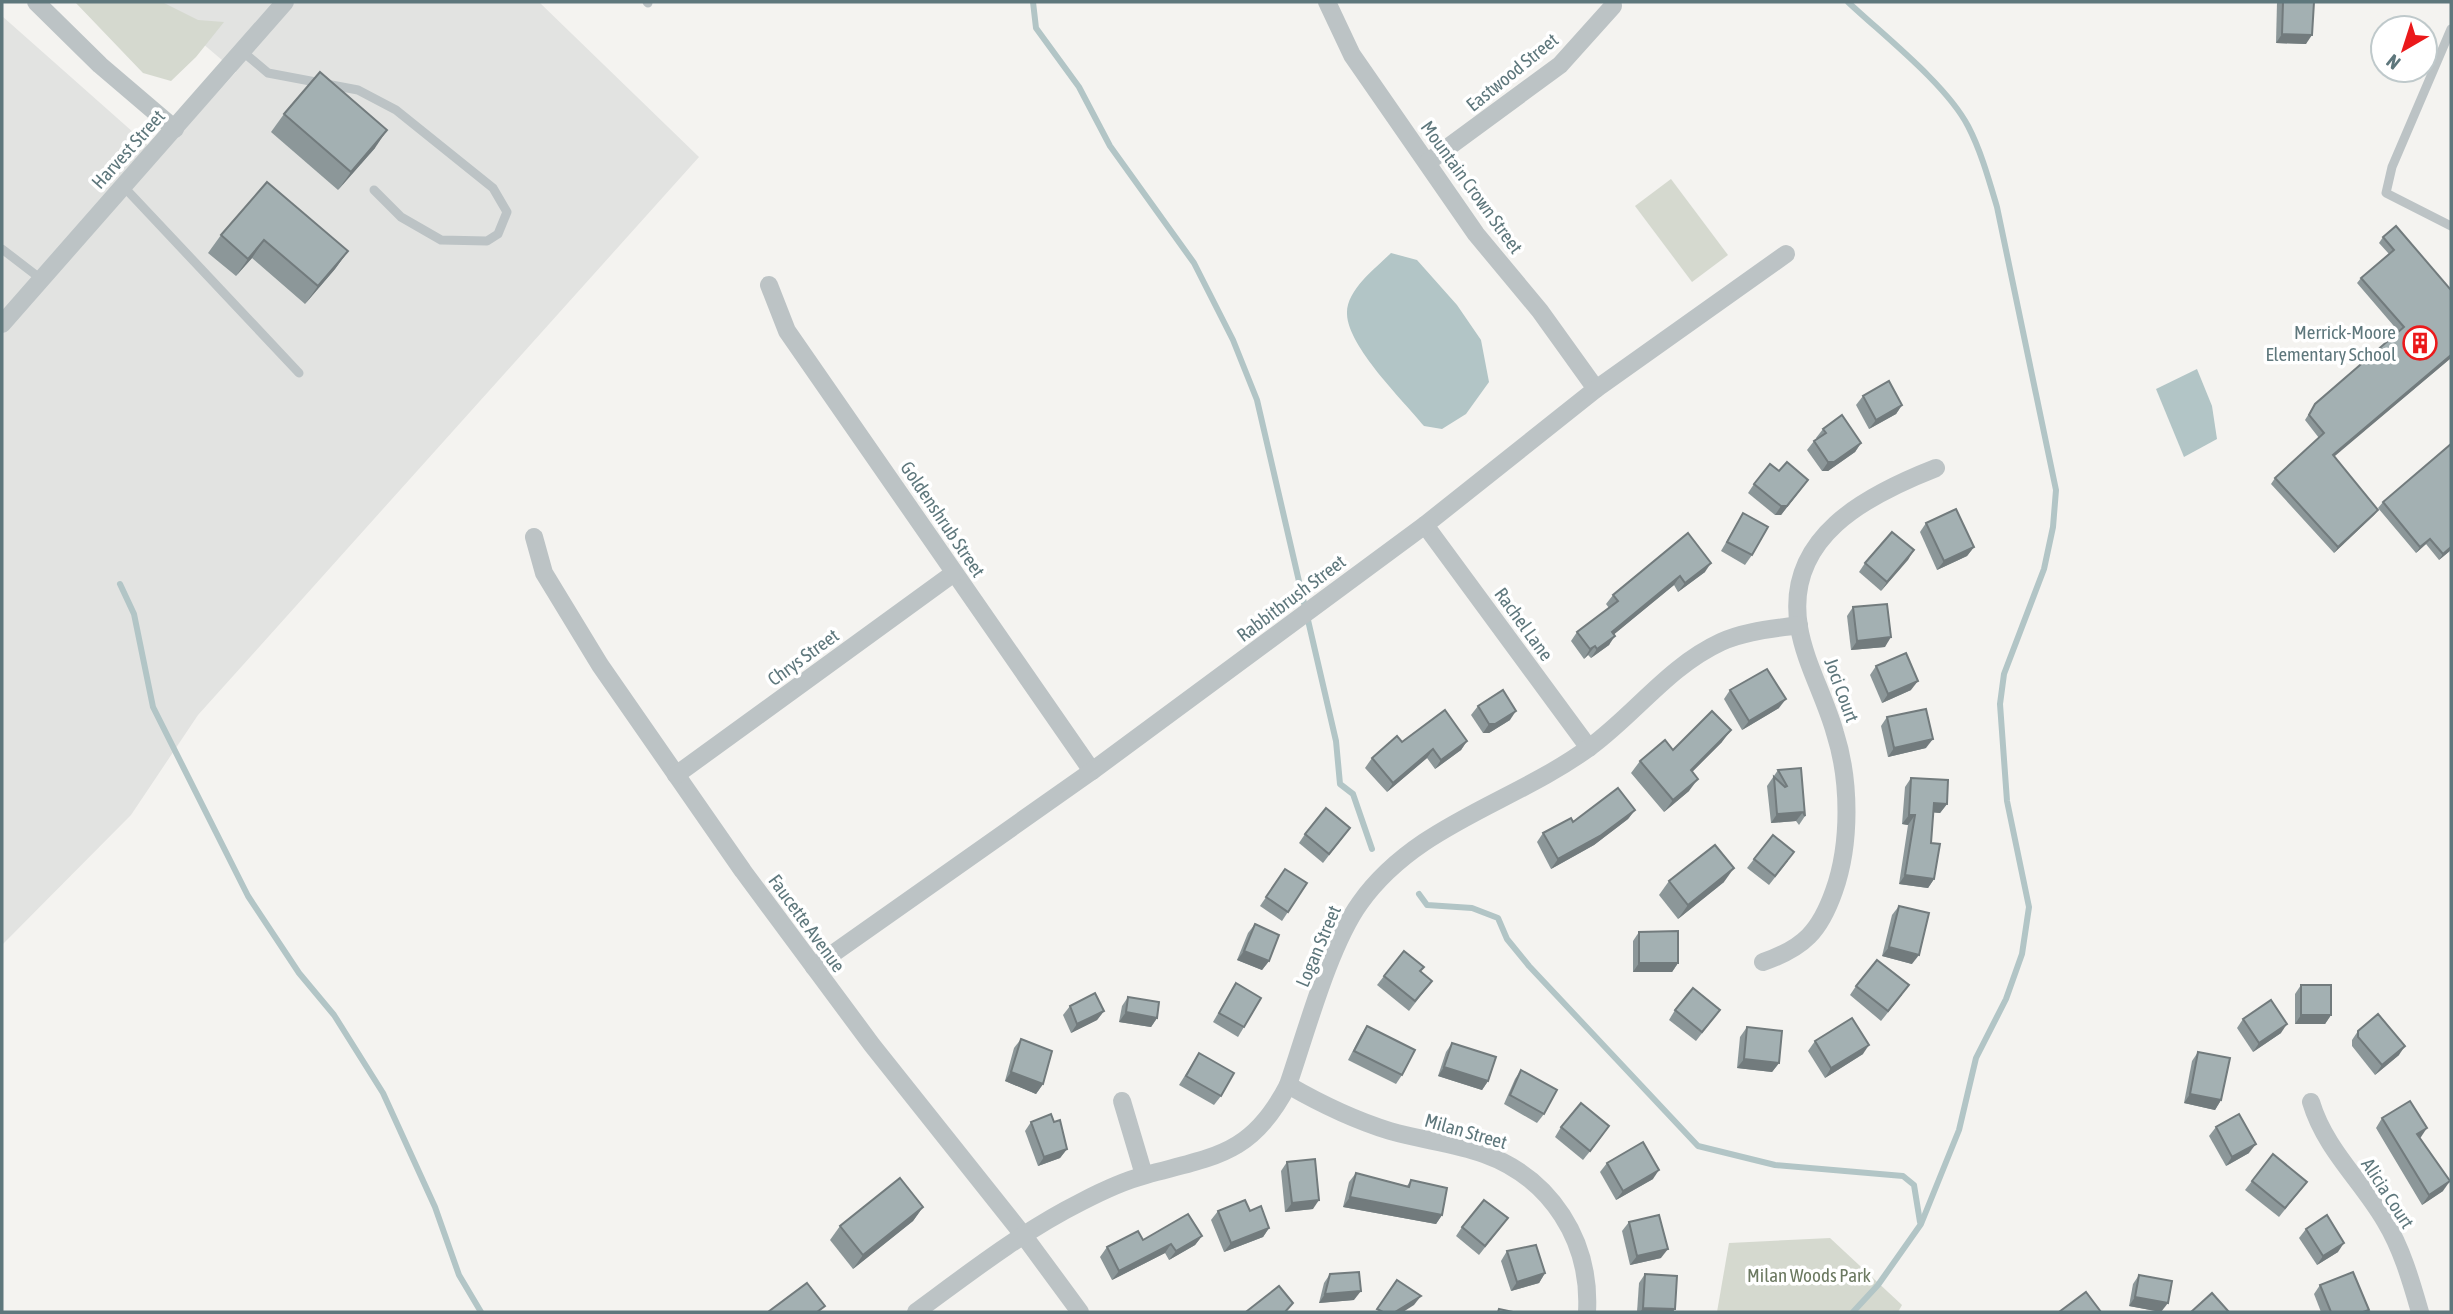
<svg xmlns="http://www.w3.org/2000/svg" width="2453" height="1314" viewBox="0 0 2453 1314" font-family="'Asap Condensed',sans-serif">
<rect width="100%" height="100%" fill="#f4f3f0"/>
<path fill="#e2e3e1" d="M154,2H539L699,157L198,715L131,815L2,945V16L160,156L236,72Z"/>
<g fill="#d5d9cf">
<path d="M75,2H162L198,20L224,22L196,57L171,81L143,73Z"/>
<path d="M1671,179L1728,255L1692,282L1635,206Z"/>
<path d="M1830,1238L1902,1305L1898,1312H1717L1729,1243Z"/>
</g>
<g fill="#b2c5c6">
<path d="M1391,253L1417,260L1457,305L1481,340L1489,382L1466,414L1442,429L1424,426C1403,400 1348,347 1347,314C1346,290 1376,268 1391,253Z"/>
<path d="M2197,369L2212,406L2217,439L2184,457L2156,389Z"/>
</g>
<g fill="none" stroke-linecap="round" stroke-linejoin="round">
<g stroke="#b2c5c6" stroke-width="6">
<path d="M1033,2L1036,28L1079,87L1110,146L1194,263L1233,340L1257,400L1336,741L1340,784L1353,794L1372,849"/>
<path d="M1848,2C1883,35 1946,84 1968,126C1981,151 1989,180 1997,207L2056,490L2053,527L2044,569L2004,674L2000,704L2007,801L2029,907L2022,954L2006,999L1976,1058L1959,1130L1921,1224L1878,1285L1853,1312"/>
<path d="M120,584L134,614L153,707L248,896L299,973L334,1015L383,1093L435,1207L459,1275L481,1312"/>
<path d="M1419,894L1427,905L1472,908L1498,918L1507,939L1529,966L1698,1146L1775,1165L1903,1176L1914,1185L1920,1222"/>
</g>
<g stroke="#bcc3c5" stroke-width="9">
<path d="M647,2L648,3"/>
<path d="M2451,29L2392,167L2386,193L2451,226"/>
<path d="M242,51L268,73L358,90L396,110L493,188L507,212L498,234L487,241L441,240L401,217L374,190"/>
<path d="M124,187L299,373"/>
<path d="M2,249L41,279"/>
</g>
<g stroke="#bcc3c5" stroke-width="18">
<path d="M36,2L100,65L175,129"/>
<path d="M1327,2L1352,55L1476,234L1540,311L1596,389"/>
<path d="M1428,162L1560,65L1613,6"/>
<path d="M769,285L787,331L1092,771"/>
<path d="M2,324L285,2"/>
<path d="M1425,525L1589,748"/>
<path d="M534,537L544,573L600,665L743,871L872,1045L1024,1236L1080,1312"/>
<path d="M676,775L954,573"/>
<path d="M1763,962C1804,948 1820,931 1834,891C1851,843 1850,780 1835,733C1825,697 1805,663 1799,627C1784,537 1867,495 1936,468"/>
<path d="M814,967L1092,771L1425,525L1596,389L1786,254"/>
<path d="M1288,1085C1321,1104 1354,1120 1390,1131C1421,1140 1454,1143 1484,1154C1551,1178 1591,1241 1587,1312"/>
<path d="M1122,1101L1144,1175"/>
<path d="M2311,1102C2325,1149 2361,1180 2385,1221C2402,1249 2411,1281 2420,1312"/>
<path d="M916,1312C969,1273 1023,1231 1081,1202C1102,1191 1123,1181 1146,1175C1215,1156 1252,1155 1288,1085C1306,1033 1329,946 1360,903C1416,824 1514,803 1590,747C1635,714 1669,666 1721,642C1745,631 1773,629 1799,625"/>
</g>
</g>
<g fill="#8c9799">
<path d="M2277,2H2314L2306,44L2276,43Z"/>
<path d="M284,114L375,148L338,190L271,132Z"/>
<path d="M267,182L348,251L335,269L305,304L252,258L236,276L208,253L221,235Z"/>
<path d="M2396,226L2451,358L2334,456L2378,510L2374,515L2334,553L2271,484L2275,478L2319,438L2305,420L2315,404L2399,332L2357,283L2361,278L2389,254L2379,243L2383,237Z"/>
<path d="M1863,396L1902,405L1896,414L1869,429L1856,405Z"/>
<path d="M1823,429L1861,443L1855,452L1828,471H1822L1807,450L1814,441L1817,439L1816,438Z"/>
<path d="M1779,471L1808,480L1781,515H1775L1748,493L1754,484Z"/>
<path d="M2383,502L2451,550L2439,560L2426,544L2416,553L2378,508Z"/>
<path d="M1743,513L1752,555L1745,565L1721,551Z"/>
<path d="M1926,523L1974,547L1967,556L1937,570L1920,532Z"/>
<path d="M1688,533L1705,572L1678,592L1674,585L1614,634L1609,645L1591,658L1588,655L1584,659L1571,641L1577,632L1609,608L1606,604L1613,595Z"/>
<path d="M1914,550L1881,591L1859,572L1865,563Z"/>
<path d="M1853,607L1885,647L1851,650L1847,616Z"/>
<path d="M1876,666L1911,690L1882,703L1870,675Z"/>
<path d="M1730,690L1779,708L1742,730L1724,699Z"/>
<path d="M1478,706L1510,720L1489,733H1483L1471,715Z"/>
<path d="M1887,717L1926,748L1888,757L1881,726Z"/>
<path d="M1467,741L1461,750L1435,769L1427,758L1387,792L1365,768L1372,758L1402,742Z"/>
<path d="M1722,742L1692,772L1689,791L1664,812L1631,773L1640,761L1673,750Z"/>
<path d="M1778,770L1805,816L1799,825L1796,821L1771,823L1767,786Z"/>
<path d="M1911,778L1947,804L1940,813L1933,812L1931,843L1934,879L1928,888L1899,884L1908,825L1902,824L1905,787Z"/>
<path d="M1635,810L1628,819L1594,845L1551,869L1537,842L1543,833L1573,822Z"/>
<path d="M1350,828L1323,863L1299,843L1305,834Z"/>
<path d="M1754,859L1788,861L1769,885L1747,868Z"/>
<path d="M1285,869L1307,883L1282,921L1260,906Z"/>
<path d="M1669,881L1724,882L1678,919L1659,895Z"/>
<path d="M1899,906L1912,964L1882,956L1892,915Z"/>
<path d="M1255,924L1269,961L1262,970L1237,960L1248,933Z"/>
<path d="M1639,932L1678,963L1672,972H1633V941Z"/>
<path d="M1420,972L1432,981L1409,1011L1377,985L1384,976Z"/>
<path d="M1236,983L1244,1027L1238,1037L1213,1022Z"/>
<path d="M2301,985L2331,1015L2325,1024H2295V994Z"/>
<path d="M1856,986L1902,995L1881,1021L1850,995Z"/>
<path d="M1128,997L1157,1018L1151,1027L1119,1022L1122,1006Z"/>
<path d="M1070,1006L1104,1011L1097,1020L1071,1033L1063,1015Z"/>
<path d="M1675,1010H1720L1696,1041L1669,1020Z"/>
<path d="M2243,1019L2281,1033L2253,1052L2237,1028Z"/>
<path d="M1367,1026L1402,1075L1396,1084L1348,1060L1361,1035Z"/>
<path d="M1747,1027L1779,1063L1772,1072L1737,1068L1740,1037Z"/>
<path d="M2358,1031L2399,1055L2375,1075L2352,1046V1040Z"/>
<path d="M1021,1039L1043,1084L1036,1094L1005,1081L1014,1048Z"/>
<path d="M1815,1041L1863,1054L1825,1078L1808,1051Z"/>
<path d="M1452,1043L1488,1081L1482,1090L1438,1076L1446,1052Z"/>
<path d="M2198,1052L2221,1100L2215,1110L2184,1103L2192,1061Z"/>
<path d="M1199,1053L1221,1096L1214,1105L1179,1085Z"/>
<path d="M1521,1070L1544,1114L1537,1123L1504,1104L1515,1079Z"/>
<path d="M2382,1118L2421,1137L2420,1138L2443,1191L2422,1205L2376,1128Z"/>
<path d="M1031,1122L1067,1149L1060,1158L1038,1166L1025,1131Z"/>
<path d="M1561,1127L1603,1135L1583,1160L1555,1137Z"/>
<path d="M2216,1127L2249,1153L2226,1166L2209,1136Z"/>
<path d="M1287,1162L1313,1209L1285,1212L1281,1171Z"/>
<path d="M1607,1163L1653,1179L1616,1200L1600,1172Z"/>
<path d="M1356,1173L1407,1186L1411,1180L1442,1215L1436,1224L1343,1207L1349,1182Z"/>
<path d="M2252,1181L2300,1191L2279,1217L2245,1190Z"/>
<path d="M923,1207L913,1221L853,1269L830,1240L840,1226Z"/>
<path d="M1218,1211H1250L1269,1228L1263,1237L1224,1252L1211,1220Z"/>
<path d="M1508,1218L1479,1255L1456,1236L1462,1227Z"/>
<path d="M1629,1222L1661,1258L1630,1265L1622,1231Z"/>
<path d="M2306,1229L2338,1252L2317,1265L2299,1238Z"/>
<path d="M1202,1236L1195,1245L1169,1260L1165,1253L1112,1280L1100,1257L1107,1247L1143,1240Z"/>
<path d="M1507,1251L1545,1273L1539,1283L1511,1291L1501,1261Z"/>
<path d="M1330,1274L1354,1300L1319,1303L1324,1283Z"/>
<path d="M1645,1274L1673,1312H1637L1639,1283Z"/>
<path d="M2139,1275L2161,1312L2129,1306L2133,1284Z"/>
<path d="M2320,1285L2367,1312H2321L2314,1294Z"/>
</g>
<g fill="#727b7d">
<path d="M2282,34L2312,35L2306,44L2276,43Z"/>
<path d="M387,130L375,148L338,190L351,172Z"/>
<path d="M264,240L252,258L236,276L248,259Z"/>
<path d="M348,251L335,269L305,304L318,286Z"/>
<path d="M2451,355V358L2329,461L2333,455Z"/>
<path d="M1902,405L1896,414L1869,429L1876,420Z"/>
<path d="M1861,443L1855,452L1828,471H1822L1828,462Z"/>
<path d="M1808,480L1781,515H1775L1781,506Z"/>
<path d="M2378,510L2374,515L2334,553L2338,547Z"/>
<path d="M2430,539L2426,544L2416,553L2420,547Z"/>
<path d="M1974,547L1967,556L1937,570L1944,561Z"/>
<path d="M2451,547V550L2439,560L2443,554Z"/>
<path d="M1914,550L1908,560L1881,591L1887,582Z"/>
<path d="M1711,563L1705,572L1678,592L1685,583Z"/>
<path d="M1680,576L1674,585L1606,641L1612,632Z"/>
<path d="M1615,636L1609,645L1591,658L1597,649Z"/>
<path d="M1891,637L1885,647L1851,650L1857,641Z"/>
<path d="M1595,646L1588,655L1584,659L1590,649Z"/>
<path d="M1918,681L1911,690L1882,703L1888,694Z"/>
<path d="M1786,699L1779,708L1742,730L1749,721Z"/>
<path d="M1516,711L1510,720L1489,733H1483L1489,724Z"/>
<path d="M1731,730L1722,742L1682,782L1691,770Z"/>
<path d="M1933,739L1926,748L1888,757L1894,748Z"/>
<path d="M1467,741L1461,750L1435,769L1441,760Z"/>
<path d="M1433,749L1427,758L1387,792L1393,783Z"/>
<path d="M1698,779L1689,791L1664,812L1673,800Z"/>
<path d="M1934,803L1947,804L1940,813L1927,812Z"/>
<path d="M1635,810L1628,819L1594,845L1551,869L1558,859Z"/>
<path d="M1803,812L1796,821L1771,823L1777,814Z"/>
<path d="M1909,815H1915L1908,825L1902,824Z"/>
<path d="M1734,868L1724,882L1678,919L1688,905Z"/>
<path d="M1905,875L1934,879L1928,888L1899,884Z"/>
<path d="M1889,947L1919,955L1912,964L1882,956Z"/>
<path d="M1244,951L1269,961L1262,970L1237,960Z"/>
<path d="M1639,963H1678L1672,972H1633Z"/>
<path d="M1104,1011L1097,1020L1071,1033L1077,1024Z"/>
<path d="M1126,1012L1157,1018L1151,1027L1119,1022Z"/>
<path d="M2301,1015H2331L2325,1024H2295Z"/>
<path d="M2287,1024L2281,1033L2253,1052L2259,1043Z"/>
<path d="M1869,1045L1863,1054L1825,1078L1831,1068Z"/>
<path d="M2405,1046L2399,1055L2375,1075L2382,1065Z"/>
<path d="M1744,1059L1779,1063L1772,1072L1737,1068Z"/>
<path d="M1444,1067L1488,1081L1482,1090L1438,1076Z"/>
<path d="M1011,1072L1043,1084L1036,1094L1005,1081Z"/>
<path d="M2190,1094L2221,1100L2215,1110L2184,1103Z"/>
<path d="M2427,1128L2421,1137L2411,1144L2417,1134Z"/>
<path d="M2256,1144L2249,1153L2226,1166L2232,1157Z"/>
<path d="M1067,1149L1060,1158L1038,1166L1044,1157Z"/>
<path d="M1659,1170L1653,1179L1616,1200L1623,1191Z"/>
<path d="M2450,1181L2443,1191L2422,1205L2429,1195Z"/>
<path d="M1350,1197L1442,1215L1436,1224L1343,1207Z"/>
<path d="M1319,1200L1313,1209L1285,1212L1292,1203Z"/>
<path d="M923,1207L913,1221L853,1269L863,1255Z"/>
<path d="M1269,1228L1263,1237L1224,1252L1231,1243Z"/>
<path d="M1202,1236L1195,1245L1169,1260L1176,1251Z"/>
<path d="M2344,1243L2338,1252L2317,1265L2323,1256Z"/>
<path d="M1171,1244L1165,1253L1112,1280L1119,1271Z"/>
<path d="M1668,1249L1661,1258L1630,1265L1637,1256Z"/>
<path d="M1545,1273L1539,1283L1511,1291L1517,1282Z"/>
<path d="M1361,1291L1354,1300L1319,1303L1325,1294Z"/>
<path d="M1421,1296L1414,1305L1403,1312H1395Z"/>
<path d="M2135,1297L2168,1303L2161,1312L2129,1306Z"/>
<path d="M1643,1308L1675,1309L1673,1312H1640Z"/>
</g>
<g fill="#a3b0b2" stroke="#727b7d" stroke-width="2">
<path d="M2283,2H2314L2312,35L2282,34Z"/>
<path d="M320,72L387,130L351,172L284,114Z"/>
<path d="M267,182L348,251L318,286L264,240L248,259L221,235Z"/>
<path d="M2396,226L2451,290V355L2333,455L2378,510L2338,547L2275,478L2324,433L2309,415L2315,404L2404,327L2361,278L2394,250L2383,237Z"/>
<path d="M1889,381L1902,405L1876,420L1863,396Z"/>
<path d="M1842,415L1861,443L1834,462H1828L1814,441L1826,433L1823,429Z"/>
<path d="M2451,444V547L2443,554L2430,539L2420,547L2383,502Z"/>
<path d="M1787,462L1808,480L1787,506H1781L1754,484L1770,464L1779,471Z"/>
<path d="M1956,509L1974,547L1944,561L1926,523Z"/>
<path d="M1743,513L1768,527L1752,555L1727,542Z"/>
<path d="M1892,532L1914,550L1887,582L1865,563Z"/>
<path d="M1688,533L1711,563L1685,583L1680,576L1612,632L1615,636L1597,649L1595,646L1590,649L1577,632L1618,601L1613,595Z"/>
<path d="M1887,604L1891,637L1857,641L1853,607Z"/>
<path d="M1906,653L1918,681L1888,694L1876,666Z"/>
<path d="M1767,669L1786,699L1749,721L1730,690Z"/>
<path d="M1503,690L1516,711L1495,724H1489L1478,706Z"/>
<path d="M1926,709L1933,739L1894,748L1887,717Z"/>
<path d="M1445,710L1467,741L1441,760L1433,749L1393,783L1372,758L1397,736L1402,742Z"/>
<path d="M1712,711L1731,730L1691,770L1698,779L1673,800L1640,761L1665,740L1673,750Z"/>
<path d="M1801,768L1805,816L1803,812L1777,814L1774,777L1785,787L1787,786L1778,770Z"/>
<path d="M1911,778L1948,780L1947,804L1934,803L1931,843L1940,844L1934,879L1905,875L1915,815H1909Z"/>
<path d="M1618,788L1635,810L1600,836L1558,859L1543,833L1571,818L1573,822Z"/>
<path d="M1326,808L1350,828L1329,854L1305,834Z"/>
<path d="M1773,835L1794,852L1775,876L1754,859Z"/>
<path d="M1715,845L1734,868L1688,905L1669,881Z"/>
<path d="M1285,869L1307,883L1288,912L1266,897Z"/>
<path d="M1899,906L1929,913L1919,955L1889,947Z"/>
<path d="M1255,924L1279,935L1269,961L1244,951Z"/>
<path d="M1678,931V963H1639V932Z"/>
<path d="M1404,951L1424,967L1420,971L1432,981L1415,1001L1384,976Z"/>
<path d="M1877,960L1909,985L1888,1011L1856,986Z"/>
<path d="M1236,983L1261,998L1244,1027L1219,1013Z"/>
<rect x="2301" y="985" width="30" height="30"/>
<path d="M1693,988L1720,1010L1702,1032L1675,1010Z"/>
<path d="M1095,993L1104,1011L1077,1024L1070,1006Z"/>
<path d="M1128,997L1159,1002L1157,1018L1126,1012Z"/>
<path d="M2271,1000L2287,1024L2259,1043L2243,1019Z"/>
<path d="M2378,1014L2405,1046L2382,1065L2358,1037V1031Z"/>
<path d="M1852,1018L1869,1045L1831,1068L1815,1041Z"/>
<path d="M1367,1026L1415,1050L1402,1075L1354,1051Z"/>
<path d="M1747,1027L1782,1031L1779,1063L1744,1059Z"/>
<path d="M1021,1039L1052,1051L1043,1084L1011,1072Z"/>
<path d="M1452,1043L1496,1057L1488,1081L1444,1067Z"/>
<path d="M2198,1052L2230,1058L2221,1100L2190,1094Z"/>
<path d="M1199,1053L1234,1073L1221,1096L1186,1076Z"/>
<path d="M1521,1070L1557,1090L1544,1114L1510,1095Z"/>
<path d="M2410,1101L2427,1128L2417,1134L2450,1181L2429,1195L2382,1118Z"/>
<path d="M1581,1103L1609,1126L1590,1151L1561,1127Z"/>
<path d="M1051,1114L1054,1122L1060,1120L1067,1149L1044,1157L1031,1122Z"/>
<path d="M2239,1114L2256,1144L2232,1157L2216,1127Z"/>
<path d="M1643,1142L1659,1170L1623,1191L1607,1163Z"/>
<path d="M2273,1154L2307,1182L2285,1208L2252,1181Z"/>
<path d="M1315,1159L1319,1200L1292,1203L1287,1162Z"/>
<path d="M1356,1173L1409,1187L1411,1180L1447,1188L1442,1215L1350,1197Z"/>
<path d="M900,1178L923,1207L863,1255L840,1226Z"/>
<path d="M1245,1200L1250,1211L1261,1206L1269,1228L1231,1243L1218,1211Z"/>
<path d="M1484,1200L1508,1218L1485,1246L1462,1227Z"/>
<path d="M1188,1214L1202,1236L1176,1251L1171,1244L1119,1271L1107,1247L1138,1231L1143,1240Z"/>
<path d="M1659,1215L1668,1249L1637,1256L1629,1222Z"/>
<path d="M2327,1215L2344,1243L2323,1256L2306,1229Z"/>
<path d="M1536,1245L1545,1273L1517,1282L1507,1251Z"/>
<path d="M1359,1272L1361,1291L1325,1294L1330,1274Z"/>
<path d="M2353,1272L2369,1310L2363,1312H2331L2320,1285Z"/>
<path d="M1645,1274L1677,1276L1675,1309L1643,1308Z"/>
<path d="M2139,1275L2172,1281L2168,1303L2135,1297Z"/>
<path d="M1397,1280L1421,1296L1395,1312H1383L1377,1309Z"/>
<path d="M807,1283L825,1306L817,1312H768Z"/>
<path d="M1279,1286L1293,1303L1285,1312H1248L1247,1311Z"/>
<path d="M2086,1292L2101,1312H2059Z"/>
<path d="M2212,1293L2229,1312H2191Z"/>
<path d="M1499,1309L1513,1312H1498Z"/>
</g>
<defs>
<symbol id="building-ring" viewBox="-11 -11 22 22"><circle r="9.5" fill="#fff" stroke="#eb191b" stroke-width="1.5"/><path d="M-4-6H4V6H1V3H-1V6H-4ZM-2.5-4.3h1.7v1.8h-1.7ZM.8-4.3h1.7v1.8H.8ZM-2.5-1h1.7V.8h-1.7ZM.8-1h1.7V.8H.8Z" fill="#eb191b"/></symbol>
</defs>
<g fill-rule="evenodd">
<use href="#building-ring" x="2401" y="324" width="38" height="38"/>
</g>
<g text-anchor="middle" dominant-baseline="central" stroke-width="7" stroke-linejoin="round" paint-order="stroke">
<g font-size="19" fill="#5e777c" stroke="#fff">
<text transform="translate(1512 72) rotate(-39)">Eastwood Street</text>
<text transform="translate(128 149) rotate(-48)">Harvest Street</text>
<text transform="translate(1472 187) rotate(54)">Mountain Crown Street</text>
<text transform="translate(943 519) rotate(56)">Goldenshrub Street</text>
<text transform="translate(1291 598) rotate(-37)">Rabbitbrush Street</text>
<text transform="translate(1524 624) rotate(54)">Rachel Lane</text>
<text transform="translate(803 657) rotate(-36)">Chrys Street</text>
<text transform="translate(1842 690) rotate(70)">Joci Court</text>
<text transform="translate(807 923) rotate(54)">Faucette Avenue</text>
<text transform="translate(1318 946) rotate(-67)">Logan Street</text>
<text transform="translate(1466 1131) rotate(16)">Milan Street</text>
<text transform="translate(2388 1193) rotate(57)">Alicia Court</text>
</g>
<g font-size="19" fill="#5e777c" stroke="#fff" text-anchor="end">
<text x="2396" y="332">Merrick-Moore<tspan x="2396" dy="22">Elementary School</tspan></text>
</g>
<g font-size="19" fill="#6c7961" stroke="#fff">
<text x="1809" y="1275">Milan Woods Park</text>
</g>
</g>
<rect width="2453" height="1314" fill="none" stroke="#5e777c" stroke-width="7"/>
<g transform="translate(2404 49) rotate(219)"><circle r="33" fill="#ffffff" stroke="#bfc9cb" stroke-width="2"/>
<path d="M0-5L12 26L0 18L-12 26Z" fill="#eb191b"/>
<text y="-10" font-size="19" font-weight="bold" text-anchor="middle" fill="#5e777c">N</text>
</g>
</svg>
